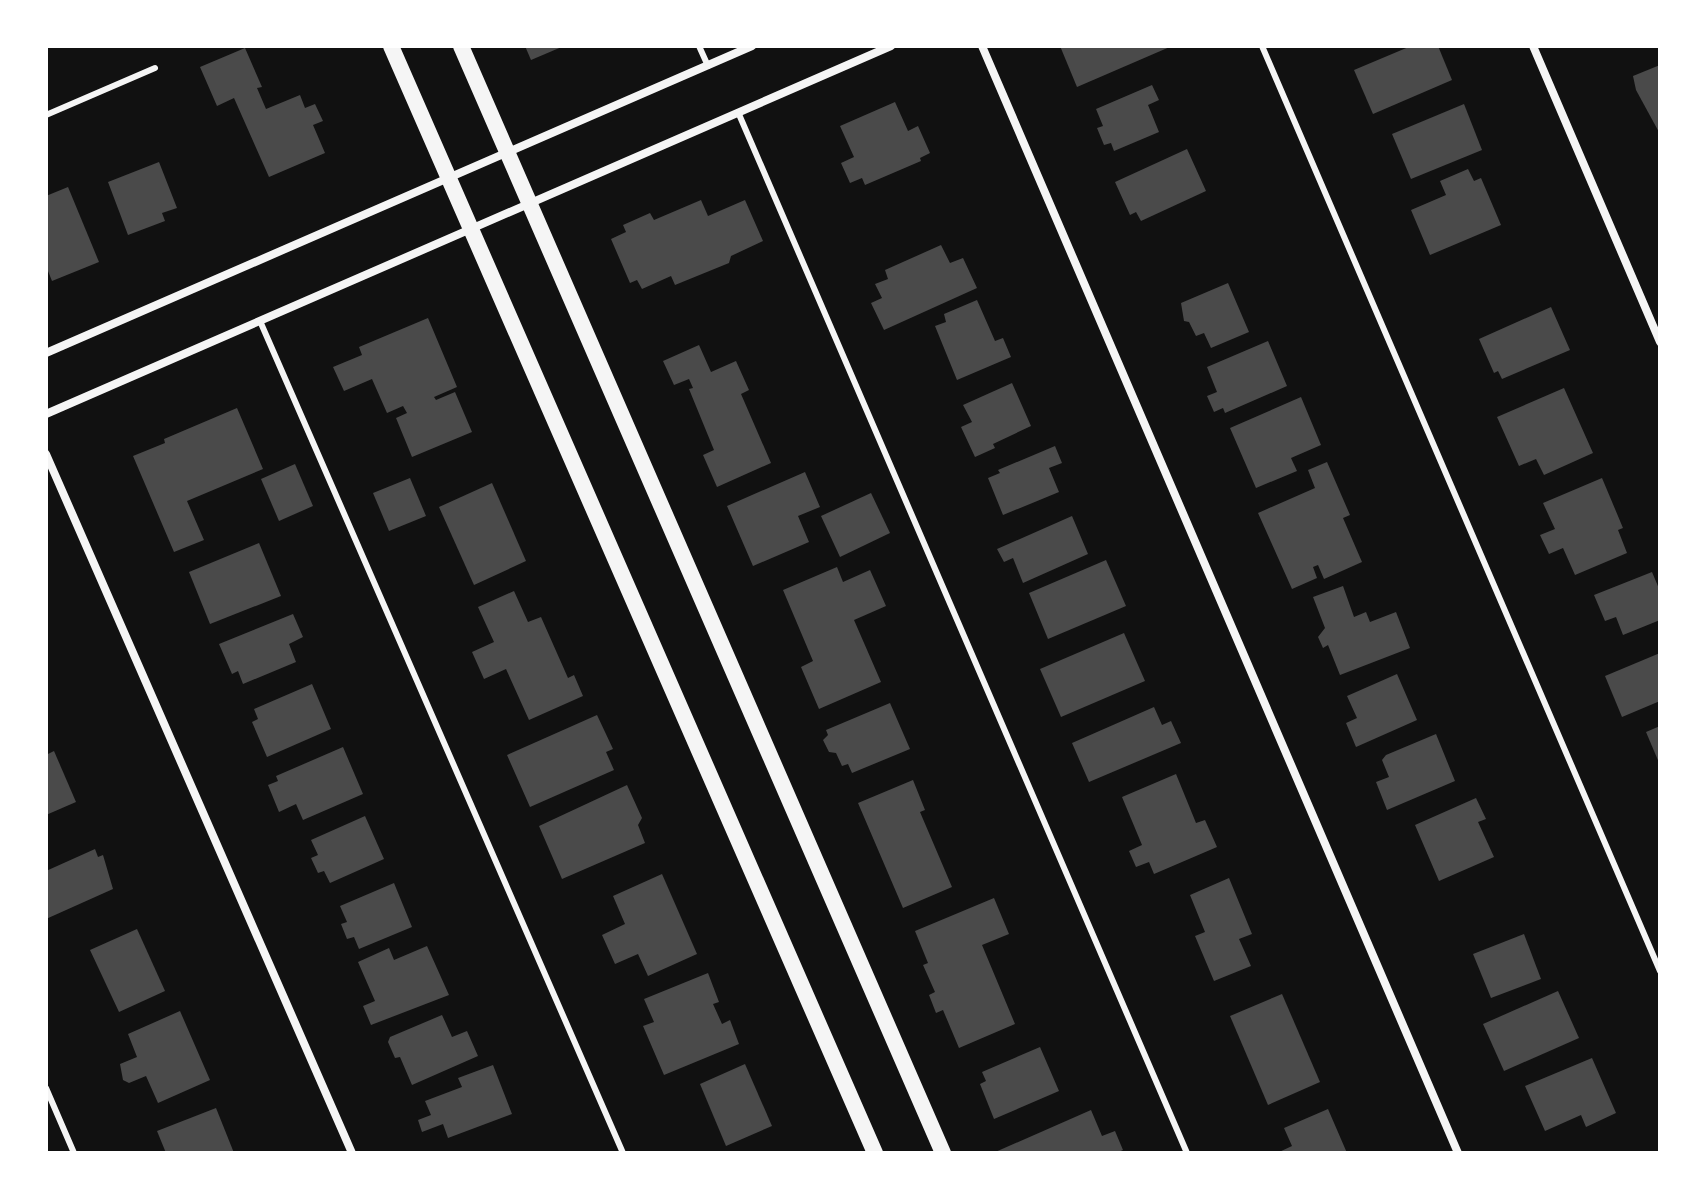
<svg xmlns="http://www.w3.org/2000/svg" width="1706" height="1199" viewBox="0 0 1706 1199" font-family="Arial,sans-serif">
<rect width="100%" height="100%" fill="#111"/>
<g fill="#4a4a4a">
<path d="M525,46H564L531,60Z"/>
<path d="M1060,46H1172L1077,87Z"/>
<path d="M1411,46H1438L1452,80L1373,114L1354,70Z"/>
<path d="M245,48L262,87L257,88L266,109L300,95L305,108L315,104L323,121L313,125L325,153L269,177L234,98L217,106L200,67Z"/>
<path d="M1660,65V134L1636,90L1633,76Z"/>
<path d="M1152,85L1159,100L1148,105L1159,132L1114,151L1111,143L1104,145L1097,128L1103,126L1096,109Z"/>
<path d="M895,102L908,131L918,126L930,153L920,158L921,161L865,185L862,178L850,183L841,163L854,157L840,126Z"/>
<path d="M1464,104L1482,150L1411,179L1392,134Z"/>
<path d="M1187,149L1206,191L1141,221L1136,212L1130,215L1115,182Z"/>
<path d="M159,162L177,208L162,213L165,221L128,235L108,182Z"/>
<path d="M1468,169L1474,181L1481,178L1501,225L1430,255L1411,210L1446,195L1440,181Z"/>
<path d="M68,187L99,262L52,281L46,266V196Z"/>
<path d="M701,200L708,216L745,200L763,241L731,256L729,263L675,285L671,276L642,289L637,280L630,283L611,239L626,232L623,225L650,213L654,220Z"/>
<path d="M941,245L950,263L963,258L977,288L884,330L871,303L882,298L875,284L888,279L885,270Z"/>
<path d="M1228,283L1249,332L1211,348L1204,333L1196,336L1189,322L1184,321L1181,303Z"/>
<path d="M977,300L995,341L1003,338L1011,357L957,380L935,326L946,322L944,314Z"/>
<path d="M1551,307L1570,350L1502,379L1498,371L1494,373L1479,339Z"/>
<path d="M428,318L457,387L434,397L436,400L455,392L472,432L412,457L396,418L407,413L403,406L387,413L372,379L344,391L333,367L362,355L359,347Z"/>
<path d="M1268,341L1287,386L1225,413L1223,408L1214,412L1207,396L1217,392L1207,367Z"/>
<path d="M699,345L711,372L736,361L749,390L741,394L771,463L717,487L703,455L714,450L689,389L693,388L689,379L674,385L663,361Z"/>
<path d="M1012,383L1031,426L993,444L995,448L975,457L961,427L972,422L963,405Z"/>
<path d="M1564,388L1593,453L1544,475L1536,459L1519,466L1497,417Z"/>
<path d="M1301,397L1321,445L1291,458L1297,471L1256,488L1230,428Z"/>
<path d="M237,408L263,469L187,501L204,540L174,552L133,456L165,443L164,439Z"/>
<path d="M1055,446L1062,463L1049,468L1059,492L1003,515L988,478L1000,473L998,470Z"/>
<path d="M1327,462L1350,515L1343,518L1362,562L1324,579L1318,565L1313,567L1317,578L1292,589L1258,513L1315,488L1308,470Z"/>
<path d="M295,464L313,506L279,521L261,479Z"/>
<path d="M805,472L820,507L798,516L809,542L753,566L727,506Z"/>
<path d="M410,478L426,516L389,531L373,493Z"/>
<path d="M1602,478L1623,528L1618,530L1627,553L1575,575L1563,548L1549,554L1540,535L1555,529L1543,503Z"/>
<path d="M492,483L526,561L474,585L439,507Z"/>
<path d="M871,493L890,533L840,557L821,516Z"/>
<path d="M1072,516L1088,554L1023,583L1013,558L1004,562L997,549Z"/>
<path d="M259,543L281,596L210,624L189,572Z"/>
<path d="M1106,560L1126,606L1048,639L1029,593Z"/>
<path d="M837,567L843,582L870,570L886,606L854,620L881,682L819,709L801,667L813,661L783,590Z"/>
<path d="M1652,572L1660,591V620L1623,635L1616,617L1605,621L1594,595Z"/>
<path d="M1343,586L1354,617L1366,612L1370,622L1396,612L1410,648L1340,675L1328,645L1323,648L1318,637L1325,628L1313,597Z"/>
<path d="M514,591L528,622L541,617L568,678L574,675L583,696L529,720L506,669L484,679L472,652L494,642L478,607Z"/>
<path d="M293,614L303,637L289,644L296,662L243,684L238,671L232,674L219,644Z"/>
<path d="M1124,633L1145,681L1061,717L1040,669Z"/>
<path d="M1660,653V701L1622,717L1605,676Z"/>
<path d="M1397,674L1417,720L1356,747L1346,723L1357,718L1347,696Z"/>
<path d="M312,684L331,729L267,757L252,722L258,719L254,709Z"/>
<path d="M890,703L910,749L852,773L848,764L842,766L836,753L829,752L823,740L828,735L826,730Z"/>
<path d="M1154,707L1162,725L1171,721L1181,743L1089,782L1072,743Z"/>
<path d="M597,715L613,749L606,752L614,770L530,807L507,755Z"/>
<path d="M1660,726V765L1646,732Z"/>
<path d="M1436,734L1455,781L1387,810L1376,782L1389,777L1382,760L1386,755Z"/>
<path d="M343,747L363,794L303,820L296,804L279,812L268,785L278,781L276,776Z"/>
<path d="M54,751L76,802L46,815V755Z"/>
<path d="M1176,774L1196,823L1205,820L1217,847L1154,874L1149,862L1136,867L1129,851L1142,845L1122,797Z"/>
<path d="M913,780L925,810L920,812L952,887L903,908L858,803Z"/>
<path d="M627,785L642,818L638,825L645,843L562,879L539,826Z"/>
<path d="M1476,798L1486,819L1478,822L1494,857L1439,881L1415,825Z"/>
<path d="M365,816L384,859L330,883L324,871L318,873L311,858L318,855L311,840Z"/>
<path d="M95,849L98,857L103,855L113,889L46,919V871Z"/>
<path d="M662,874L697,954L648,976L638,954L615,964L602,935L625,924L613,896Z"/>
<path d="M1229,878L1252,934L1239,939L1251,966L1214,981L1195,936L1205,932L1190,895Z"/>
<path d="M394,883L412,927L359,949L354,937L347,939L341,924L347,922L340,906Z"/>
<path d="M994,898L1009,934L982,945L1015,1024L959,1048L943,1010L936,1013L929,995L935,992L923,965L928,963L915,931Z"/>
<path d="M137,929L165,991L119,1012L90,950Z"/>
<path d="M1524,934L1541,979L1491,998L1473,954Z"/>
<path d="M427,946L449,995L371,1025L363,1006L375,1001L358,962L389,948L394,960Z"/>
<path d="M708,973L719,1002L713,1004L722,1024L730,1020L739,1044L664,1075L643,1026L654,1022L644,999Z"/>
<path d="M1558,991L1579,1038L1504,1071L1483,1024Z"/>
<path d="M1282,994L1320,1082L1268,1105L1230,1016Z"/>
<path d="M180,1011L210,1080L158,1103L146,1076L129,1083L123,1080L120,1064L137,1057L128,1034Z"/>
<path d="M442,1015L452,1037L467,1031L478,1056L412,1085L400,1057L395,1058L388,1042L390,1037Z"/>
<path d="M1040,1047L1059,1091L994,1119L980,1084L986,1081L982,1072Z"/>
<path d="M1592,1058L1616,1113L1586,1127L1581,1115L1545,1131L1525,1086Z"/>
<path d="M745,1064L772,1126L726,1146L700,1084Z"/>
<path d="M493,1065L512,1114L448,1138L443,1124L422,1132L418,1120L431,1115L425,1101L462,1087L458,1078Z"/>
<path d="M216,1108L234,1153H166L157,1131Z"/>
<path d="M1328,1109L1347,1153H1277L1292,1146L1284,1128Z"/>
<path d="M1091,1110L1102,1136L1115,1131L1123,1150L1116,1153H993Z"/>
</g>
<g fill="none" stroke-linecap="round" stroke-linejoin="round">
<g stroke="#f5f5f5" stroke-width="6">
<path d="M699,46L708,66"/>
<path d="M1262,46L1660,971"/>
<path d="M738,112L1187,1153"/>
<path d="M46,115L155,68"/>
<path d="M260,321L623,1153"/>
<path d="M46,1088L74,1153"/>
</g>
<g stroke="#f5f5f5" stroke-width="8">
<path d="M982,46L1458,1153"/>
<path d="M1533,46L1660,342"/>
<path d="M46,353L752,46"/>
<path d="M46,414L891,46"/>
<path d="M46,454L352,1153"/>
</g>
<g stroke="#f5f5f5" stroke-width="16">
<path d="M391,46L875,1153"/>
<path d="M461,46L943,1153"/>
</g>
</g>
<rect width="1706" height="1199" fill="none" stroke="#ffffff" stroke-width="96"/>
</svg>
